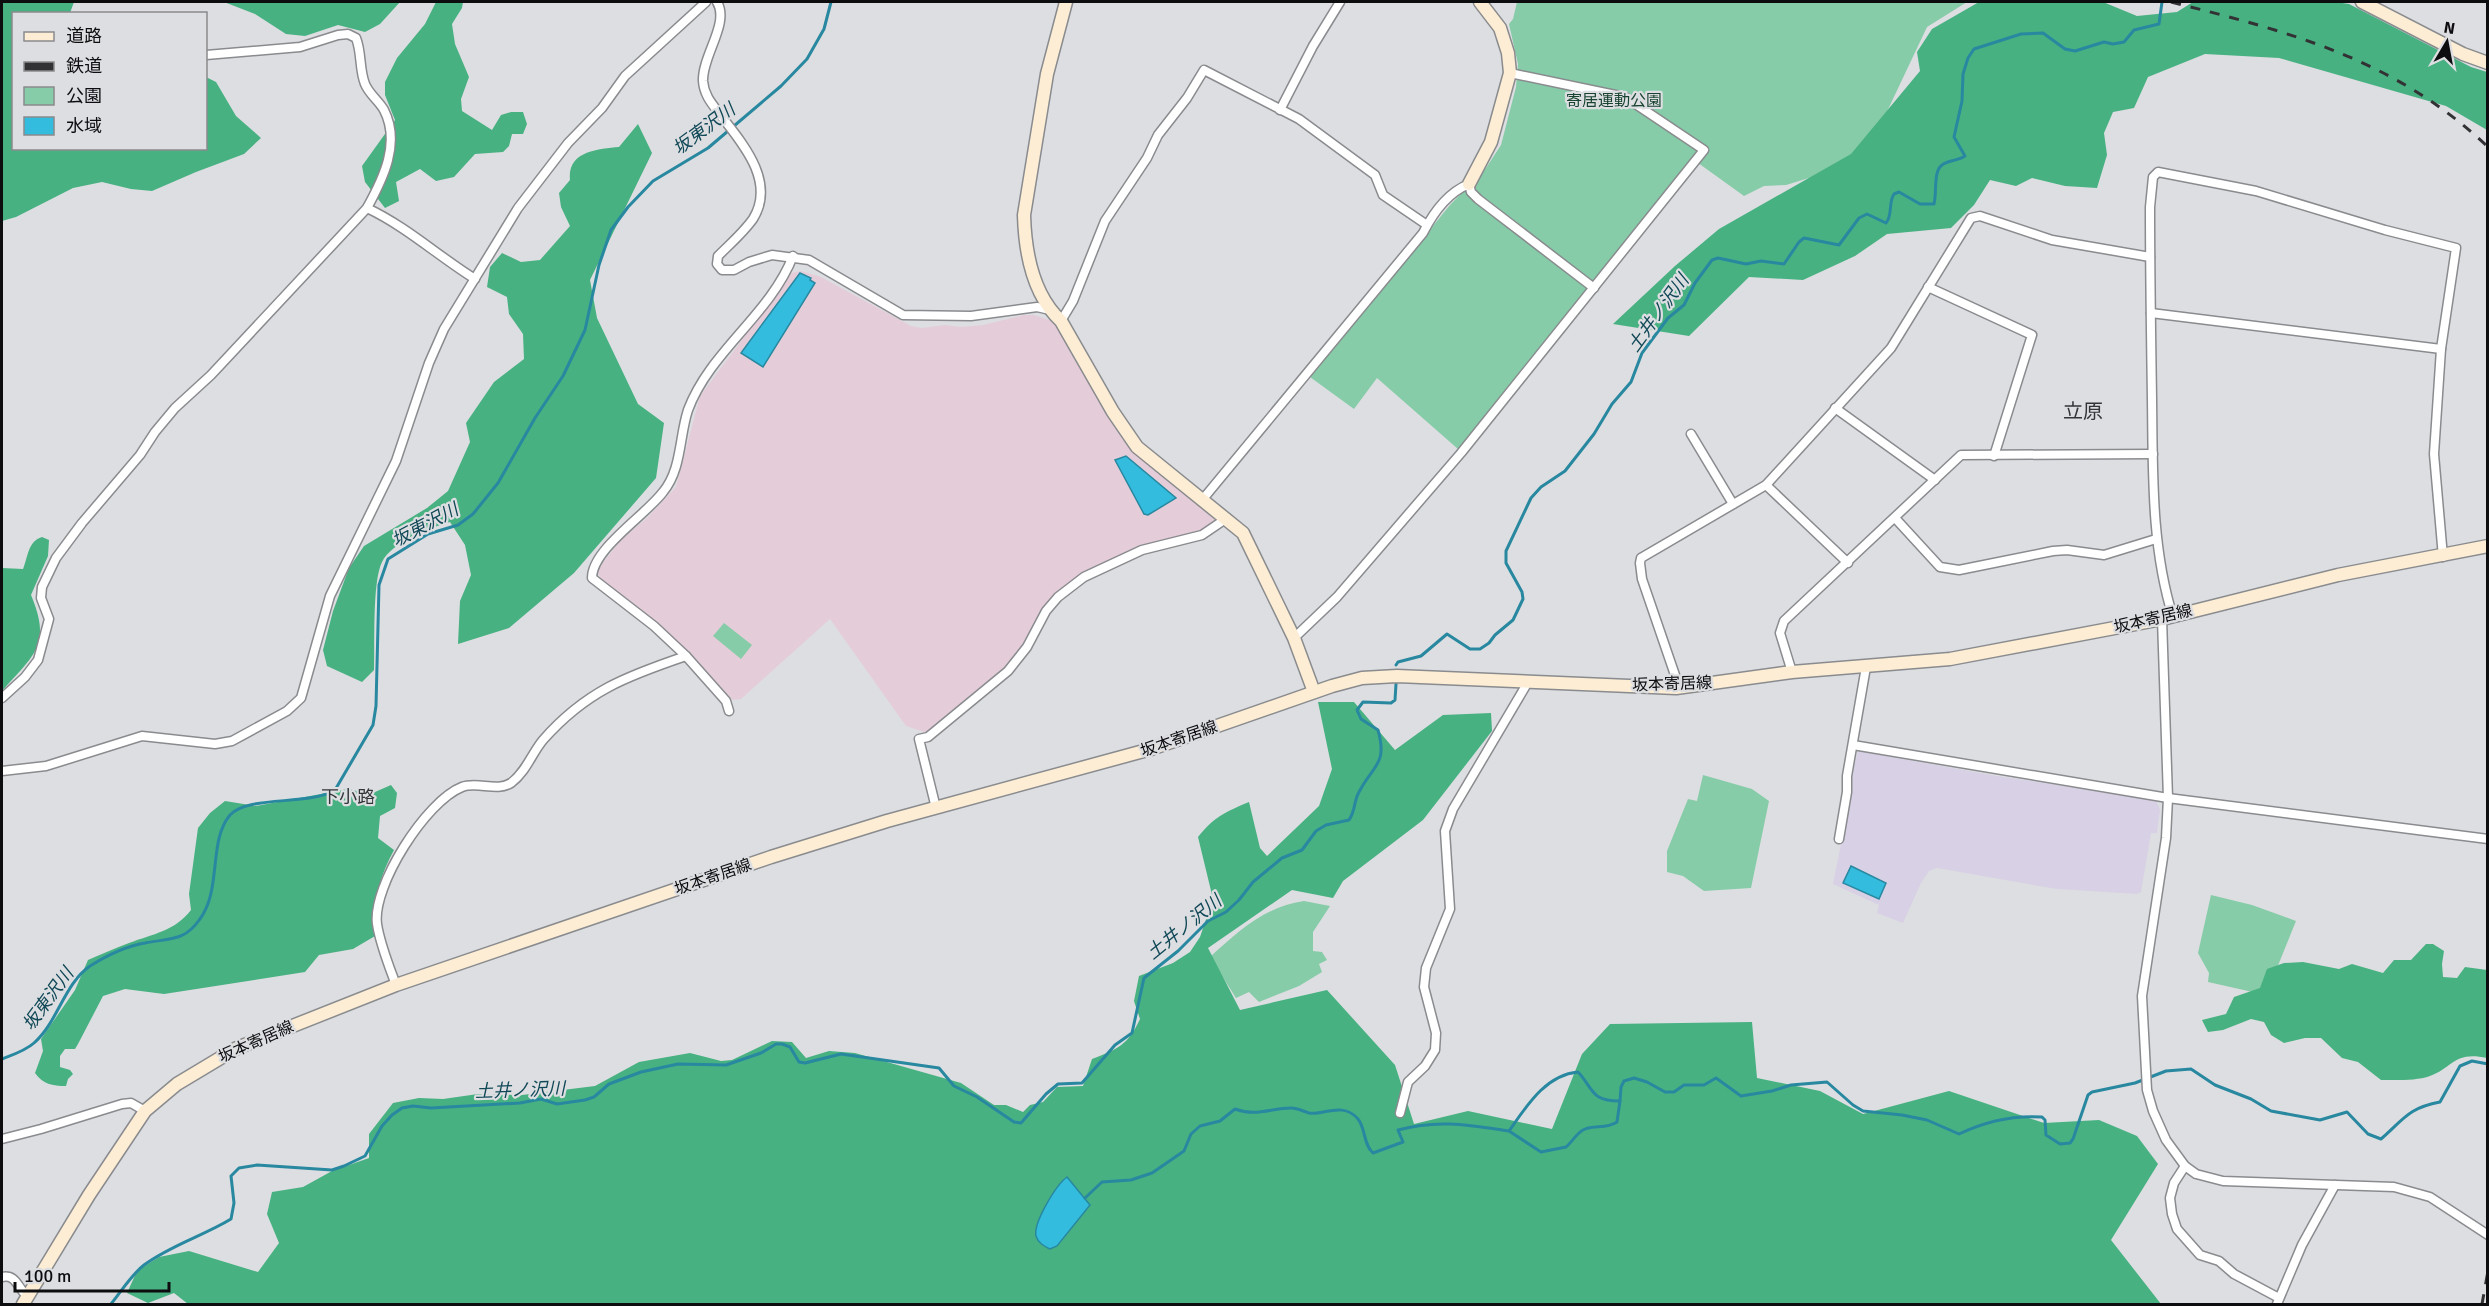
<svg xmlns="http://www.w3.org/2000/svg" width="2489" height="1306" viewBox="0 0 2489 1306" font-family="Signika,'Noto Sans JP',sans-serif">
<rect width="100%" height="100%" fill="#dddee1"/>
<path fill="#e4cdd8" d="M801,271L821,277L911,326L922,328L945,325L961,327L983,325L1024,315H1034L1059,323L1131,449L1215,518L1213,523L1200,531L1151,543L1122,554L1076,578L1045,605L1024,644L1009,664L927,733L906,726L830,619L741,699L733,700L672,637L600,578L597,570L621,540L647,518L676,487L700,396L792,273Z"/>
<path fill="#d8d0e5" d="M1858,751L1997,776L2156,800L2160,810L2157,833H2151L2141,892L2137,894L2057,889L1937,868L1929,871L1921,883L1903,923L1877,913L1879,905L1833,884L1851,794V778Z"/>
<g fill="#86cca8">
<path d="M1517,2H1967L1927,27L1875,137L1835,170L1786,185L1764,186L1744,196L1694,160L1458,449L1377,378L1354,409L1310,377L1450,205L1486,168L1501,145L1516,87L1518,64L1509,24L1513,19Z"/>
<path d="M724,623L752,645L741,659L713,636Z"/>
<path d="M1703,775L1752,789L1769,801L1751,888L1704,891L1683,876L1667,872V851L1688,799L1697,801Z"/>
<path d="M2211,895L2252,905L2296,921L2266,995L2208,982L2209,973L2198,953Z"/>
<path d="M1304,901L1330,906L1313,932V951L1322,952L1327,960L1319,964L1322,972L1299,986L1259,1002L1249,992L1236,998L1210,957C1239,931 1264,907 1304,901Z"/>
</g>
<g fill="#47b182">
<path d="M2,2H74L70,13L14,14V148H206V77L216,82L236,116L261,138L244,154L196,172L152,191L131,189L102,182L73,188L16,217L2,221Z"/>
<path d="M224,2H400L380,24L365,32L338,25L305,36L286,34L255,14Z"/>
<path d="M436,2H463L462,8L452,24L455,44L469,77L461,99L462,111L492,130L501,115L511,112H523L527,124L523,134H512L509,146L503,152L475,154L454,177L436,181L420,169L396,182L399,201L385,208L365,182L362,166L395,120L385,95V82L397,58L425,24Z"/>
<path d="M1979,2H2103L2137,16L2177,12L2193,2H2336L2349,4L2471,67L2487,72V130L2446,106L2279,58L2205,54L2148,77L2134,108L2113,112L2104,133L2107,155L2097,188L2065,186L2032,178L2016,186L1990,180L1974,205L1951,228L1887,234L1855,256L1803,280L1749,277L1689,336L1613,324L1675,266L1719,229L1851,154L1920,71L1917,52L1932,29Z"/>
<path d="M638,124L652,153L590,280L597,318L638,404L664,423L656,478L574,573L509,628L458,644L460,601L471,575L465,545L450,522C429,528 392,542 382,562C372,582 375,646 374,670L362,682L327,666L323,650L333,611L349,568L364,546L427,508L448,491L470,442L466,423L494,382L524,359L523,334L509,314L507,297L487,287L490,267L502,253L521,262L540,260L570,226L561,207L559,193L570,180C567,151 598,149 619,147Z"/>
<path d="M42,537L49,540L48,556L31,595C52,645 34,655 2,691V568L23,569C28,557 28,541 42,537Z"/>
<path d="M1318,702H1354L1395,750L1443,715L1491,713L1492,731L1423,820L1343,881L1333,898L1292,890L1208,948L1240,1010L1327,990L1395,1065L1414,1124L1468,1111L1552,1129L1582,1054L1610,1024L1752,1022L1757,1078L1820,1091L1863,1114L1949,1091L2044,1123L2099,1120L2137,1136L2158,1164L2111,1240L2161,1304H188L174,1293L148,1303L127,1293L137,1271L159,1257L189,1251L258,1272L279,1243L267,1214L272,1192L303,1187L332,1171L369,1158V1134L393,1103L419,1098L443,1099L478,1094L522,1095L595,1086L639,1062L690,1053L721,1061L732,1060L772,1041L792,1042L806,1058L829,1051L855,1053L961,1083L994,1105H1006L1023,1112L1030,1105L1043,1102L1057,1087L1083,1086L1092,1059C1118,1049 1128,1045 1140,1019L1134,1001L1139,976L1173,963L1190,952L1200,937L1213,899L1198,837C1214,817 1225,812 1249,802L1260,848L1267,856L1319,806L1332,769Z"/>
<path d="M391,785L397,793L395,808L380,816L378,838L394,850C379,878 372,904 375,936L353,949L319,955L305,972L164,994L125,989L103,996L78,1044L75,1049H65L60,1056V1067L70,1070L73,1074L68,1079L66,1086C52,1086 43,1084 35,1073L43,1051L41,1039L75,990L88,960C102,954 115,948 129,943C153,934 175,931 191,910L189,894L198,828L210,813L225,801L256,806L348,789L365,793L375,792Z"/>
<path d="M2426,944H2433L2444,951L2442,964L2443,977L2457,978L2465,967L2487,970V1058C2454,1051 2454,1067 2430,1076C2416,1081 2396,1080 2381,1080L2358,1062L2342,1058L2321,1038H2305L2284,1043L2271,1035L2264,1022L2251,1019L2223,1030L2208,1032L2202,1020L2226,1014L2234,997L2260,988L2267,969L2284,963L2303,962L2339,969L2352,964L2383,973L2394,960H2411Z"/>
</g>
<g fill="#34bcde" stroke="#2888a0" stroke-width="1.5">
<path d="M800,273L811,278L810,280L815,283L763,367L741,353Z"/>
<path d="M1126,456L1176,498L1148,515L1144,514L1115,460Z"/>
<path d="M1851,866L1886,883L1879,899L1843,883Z"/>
<path d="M1067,1177L1090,1205L1057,1246L1050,1249C1044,1246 1038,1243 1036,1236C1033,1223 1056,1185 1067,1177Z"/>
</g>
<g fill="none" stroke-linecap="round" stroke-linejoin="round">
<g stroke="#2888a0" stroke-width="3">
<path d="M1396,665L1398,662L1421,656L1447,634L1470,649H1480L1489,643L1495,635L1513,620L1523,599L1522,592L1506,563V551L1531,498L1541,487L1565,471L1594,434L1612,404L1631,382L1642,353L1668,318L1684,305L1695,283L1712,260L1718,258L1746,264L1761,261L1784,264L1799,242L1804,238L1839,245L1859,218L1867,214L1886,223C1893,215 1888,203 1894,194L1899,192L1920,204H1934C1937,194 1933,171 1942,165C1948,160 1958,161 1965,156L1954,137L1962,101L1963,74L1968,58L1974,49L2021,34L2043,33L2065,49L2075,51L2104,42L2113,44L2124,42L2134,30L2159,24L2162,2"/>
<path d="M2,1059C12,1055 25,1051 34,1043C58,1022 64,984 90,966C106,956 127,946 145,943C170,938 184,942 200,919C222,889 208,841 230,815C248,795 309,806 335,790L373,725L376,706L379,585L388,559L428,534L458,525L473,514L498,483L535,418L563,376L585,330L599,265L611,230L628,207L653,181L708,148L781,86L807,59L824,29L831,2"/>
<path d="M1509,1131L1541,1152L1566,1147C1572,1142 1577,1133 1583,1130C1595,1124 1605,1130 1617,1122L1620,1101"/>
<path d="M1085,1198L1102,1182L1131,1180L1152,1173L1184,1151L1191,1134L1200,1126L1220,1121L1235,1109C1256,1117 1271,1108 1291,1108C1298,1108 1302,1111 1309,1113C1322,1116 1343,1101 1358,1119C1366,1129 1363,1144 1373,1153L1403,1142L1398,1130C1438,1119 1469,1125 1509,1131C1526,1107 1545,1075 1578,1072C1594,1089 1590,1101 1620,1101L1621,1087L1624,1081L1634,1078L1647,1082L1665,1092H1674L1684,1085H1704L1716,1078L1741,1096L1772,1091L1791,1085L1827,1082L1853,1105L1863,1111L1902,1115L1927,1120L1959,1134C1986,1121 2012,1115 2042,1117L2045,1120L2046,1135L2060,1144L2070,1143L2073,1139L2088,1095L2092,1092L2135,1083L2166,1071L2191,1069L2215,1085L2251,1099L2271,1111L2320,1120L2347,1112L2368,1134L2381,1139C2404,1119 2408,1108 2440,1102L2460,1066L2472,1061L2488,1064"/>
<path d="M111,1304C121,1292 131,1275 144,1265C171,1245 203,1236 231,1219L234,1203L231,1176L239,1168L257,1165L332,1170L344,1166L365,1156L382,1126L392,1115L402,1108L413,1106L431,1108L520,1103L541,1099L557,1104L585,1100L594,1097L609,1084L641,1072L678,1064L726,1065L761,1053L776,1044H782L790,1047L799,1062L805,1063L841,1054L939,1068L954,1086L977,1097L1014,1122L1021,1123L1046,1094L1058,1084L1082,1083L1115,1045L1132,1033L1144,978L1178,951L1208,921L1226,912L1239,900L1253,882L1282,858L1302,850L1316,831L1326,825L1349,820C1355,812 1354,802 1358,794C1372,765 1388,766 1378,730L1361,719L1357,710L1363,702L1391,703L1395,700L1396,684"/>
</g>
<defs>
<g id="street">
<path d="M717,2C730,23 702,56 703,81C704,96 713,105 722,117C743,144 776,182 753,219C743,233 730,244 718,256L717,264L722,270H734L749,262L772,255L809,260L903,315L971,316L1037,307L1050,310"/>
<path d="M1280,110L1313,46L1340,2"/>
<path d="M367,208C407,227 438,256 475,279"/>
<path d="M1928,287L2032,335L1994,456"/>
<path d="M2151,313L2441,349"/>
<path d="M1061,321L1073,301L1105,221L1147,158L1158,135L1187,98L1204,70L1299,119L1375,175L1383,195L1427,225"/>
<path d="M1835,408L1935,480"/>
<path d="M1691,434L1733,504"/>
<path d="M1766,485L1848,563"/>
<path d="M1203,499L1423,233C1433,213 1447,193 1469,184L1471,192L1478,199L1594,288"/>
<path d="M1895,518L1940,567L1959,570L2053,551L2067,550L2104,555L2156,539"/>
<path d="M2173,617C2151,547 2153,472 2152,399C2151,335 2150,271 2150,207L2153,177L2158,172L2256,191L2385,230L2456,248L2441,349L2434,454L2443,557"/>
<path d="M2162,619L2168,798L2166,838L2142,996L2147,1090L2153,1111L2166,1140L2185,1166L2196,1174L2223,1181L2394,1187L2430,1197L2488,1235"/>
<path d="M1294,638L1337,597L1461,453L1704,150L1625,97L1510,73"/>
<path d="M1792,672L1780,633L1784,621L1961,455L2153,454"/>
<path d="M1676,688V678L1642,579L1640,563L1641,558L1766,485L1891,348L1971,218L1980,216L2052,240L2150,257"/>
<path d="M2,698L25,677L38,660L49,619L41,598L42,587L56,558L82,523L140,455L155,432L175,408L211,375L367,208C383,179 401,143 384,110C379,101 369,94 365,84C359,69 362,53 356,38L348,34L338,35L300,47L206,55"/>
<path d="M729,711L726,701L686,656L654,626L592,578C592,549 646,515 663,492C682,469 679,437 688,410C710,351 770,315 793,256"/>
<path d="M1853,745L2168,798L2488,839"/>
<path d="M2,771L46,766L142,736L215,744L232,741L287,711L301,698L330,596L396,461L429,363L444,329L518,208L568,143L602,108L625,76L706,2"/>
<path d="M936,808L919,739L928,737L1008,671L1027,647L1046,611L1058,597L1084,577L1142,550L1202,535L1227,518"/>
<path d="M1839,839L1847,792V776L1866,667"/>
<path d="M396,985C389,966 380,944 377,924C372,886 426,801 462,787C477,781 497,792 511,783C526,772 532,753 543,740C586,691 627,676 686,656"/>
<path d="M1400,1113L1408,1082L1425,1066L1435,1050L1436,1033L1424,987L1426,968L1450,909L1445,831L1453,809L1528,682"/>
<path d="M2,1139L41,1129L122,1104L131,1103L145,1111"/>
<path d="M2185,1166L2174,1183L2170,1198L2172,1214L2177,1229L2200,1255L2219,1261L2234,1274L2279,1298"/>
<path d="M2,1277C17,1274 17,1288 28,1297"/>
<path d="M2277,1304L2302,1245L2335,1185"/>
</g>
<g id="secondary">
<path d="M1066,2L1047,74L1024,215C1025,252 1033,295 1061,321L1113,412L1137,447L1243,533L1294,638L1314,692"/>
<path d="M2362,2L2463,54L2488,63"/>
<path d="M1469,184L1491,142L1510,73L1508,53L1500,28L1480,2"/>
<path d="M23,1304L89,1195L145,1111L177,1084L237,1048L396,985L771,857L887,821L1151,749L1332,686L1362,678L1397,676L1676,688L1792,672L1950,659L2162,619L2338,575L2488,546"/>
</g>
</defs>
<use href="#street" stroke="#898b8e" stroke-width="11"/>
<use href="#secondary" stroke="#898b8e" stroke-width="15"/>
<use href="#street" stroke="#fff" stroke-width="8"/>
<use href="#secondary" stroke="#fcedd4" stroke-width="12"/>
<g stroke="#323235" stroke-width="3" stroke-dasharray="10 10" stroke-linecap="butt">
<path d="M2171,2C2290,32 2395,59 2488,147"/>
<path d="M2482,1304L2488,1271"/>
</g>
</g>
<g text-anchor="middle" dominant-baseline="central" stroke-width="4.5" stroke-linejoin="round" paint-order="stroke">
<g font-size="16" fill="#184430" stroke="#dddee1">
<text x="1614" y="101">寄居運動公園</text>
</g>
<g font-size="16" fill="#0d0d0f" stroke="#dddee1">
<text transform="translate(2153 619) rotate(-13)">坂本寄居線</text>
<text transform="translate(1672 684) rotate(-2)">坂本寄居線</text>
<text transform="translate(1179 739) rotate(-19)">坂本寄居線</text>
<text transform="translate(713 877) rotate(-19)">坂本寄居線</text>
<text transform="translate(256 1042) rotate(-24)">坂本寄居線</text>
</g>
<g font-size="18" font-style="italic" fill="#104857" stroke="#dddee1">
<text transform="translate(704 129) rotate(-37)">坂東沢川</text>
<text transform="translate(1658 313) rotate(-54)">土井ノ沢川</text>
<text transform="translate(425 525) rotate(-28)">坂東沢川</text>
<text transform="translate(1184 927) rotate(-39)">土井ノ沢川</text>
<text transform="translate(48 999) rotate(-54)">坂東沢川</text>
<text transform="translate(520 1090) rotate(-2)">土井ノ沢川</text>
</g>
<g font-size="18" fill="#333437" stroke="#dddee1">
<text x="348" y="797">下小路</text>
</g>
<g font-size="20" fill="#333437" stroke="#dddee1">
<text x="2083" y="411">立原</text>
</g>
</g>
<rect width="2489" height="1306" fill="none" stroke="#0d0d0f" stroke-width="6"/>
<rect x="12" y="12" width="195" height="138" fill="#dddee1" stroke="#8a8a8d" stroke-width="1.5"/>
<rect x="24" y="32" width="30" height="9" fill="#fcedd4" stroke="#8a8a8d" stroke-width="1.5"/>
<text x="66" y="42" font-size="18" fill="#0d0d0f">道路</text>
<rect x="24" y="62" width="30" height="9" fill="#323235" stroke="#8a8a8d" stroke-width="1.5"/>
<text x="66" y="72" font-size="18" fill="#0d0d0f">鉄道</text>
<rect x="24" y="87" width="30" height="18" fill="#86cca8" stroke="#8a8a8d" stroke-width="1.5"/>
<text x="66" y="102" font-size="18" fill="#0d0d0f">公園</text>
<rect x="24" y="117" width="30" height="18" fill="#34bcde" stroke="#8a8a8d" stroke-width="1.5"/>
<text x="66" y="132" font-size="18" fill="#0d0d0f">水域</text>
<g transform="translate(2447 42) rotate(10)" stroke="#dddee1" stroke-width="4.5" paint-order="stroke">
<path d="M0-4.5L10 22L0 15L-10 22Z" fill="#0d0d0f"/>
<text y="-9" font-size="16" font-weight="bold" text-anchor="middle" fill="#0d0d0f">N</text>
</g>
<path d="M15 1282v9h154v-9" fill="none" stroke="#0d0d0f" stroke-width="3"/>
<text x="24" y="1282" font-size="18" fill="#0d0d0f" stroke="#dddee1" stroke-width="4.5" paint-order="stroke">100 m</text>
</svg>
